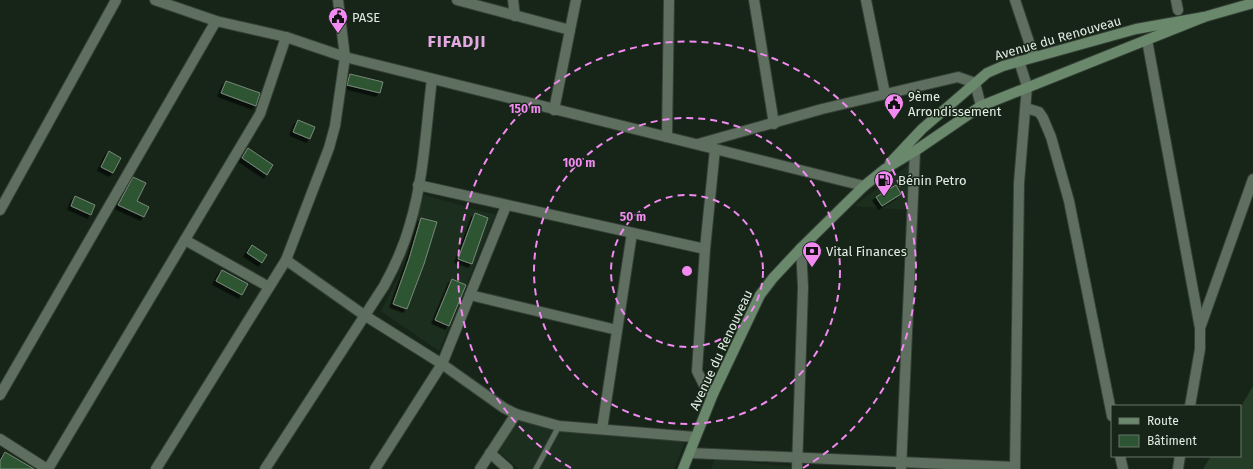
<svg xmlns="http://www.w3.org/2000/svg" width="1253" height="469" viewBox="0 0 1253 469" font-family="'Fira Sans',sans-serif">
<defs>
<filter id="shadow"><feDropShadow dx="-3.5" dy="3.5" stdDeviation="0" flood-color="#0009"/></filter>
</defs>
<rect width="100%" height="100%" fill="#172518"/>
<g fill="#1c2f1e">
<path d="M910,164L909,210L854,206Z"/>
<path d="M424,195L495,215L439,351L381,311L400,274Z"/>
<path d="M520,417L686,439L674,469H519L498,451Z"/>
<path d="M715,459L795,467V469H711Z"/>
</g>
<path fill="#253c27" d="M1253,386V469H1203L1211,456H1240V408Z"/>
<g fill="#2e5533" stroke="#788979" filter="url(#shadow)">
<path d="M350,74L383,82L380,93L347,85Z"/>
<path d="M226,81L260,93L256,106L221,93Z"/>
<path d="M298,120L315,127L310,139L293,132Z"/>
<path d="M248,148L273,165L267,175L242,158Z"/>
<path d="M109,151L121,158L113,173L101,167Z"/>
<path d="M133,177L146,183L137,201L149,207L144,217L118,205Z"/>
<path d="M896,185L901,194L882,206L876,197Z"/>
<path d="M75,196L95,205L91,215L71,206Z"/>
<path d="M475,213L488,218L472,264L458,259Z"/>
<path d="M421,218L437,222L424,264L407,309L393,304L409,259Z"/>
<path d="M252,245L267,255L262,263L247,253Z"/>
<path d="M222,270L248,284L242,295L216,281Z"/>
<path d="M452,279L466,285L449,326L435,320Z"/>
<path d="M5,452L34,469H0V461Z"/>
</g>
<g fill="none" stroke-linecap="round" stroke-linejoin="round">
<defs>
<path id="service" d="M536,469L559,426"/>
<g id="minor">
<path d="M155,0L216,21L286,37L345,57L864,186"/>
<path d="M457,0L570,30"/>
<path d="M513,0L515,16"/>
<path d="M754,0L774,124"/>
<path d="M866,0L885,94"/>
<path d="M1015,0L1034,57"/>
<path d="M1176,0L1178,10"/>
<path d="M1147,40L1200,328V349L1190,406"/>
<path d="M1026,108L1039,112L1043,118L1051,137L1069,201L1112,416"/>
<path d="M554,110L576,0"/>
<path d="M667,137L669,0"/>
<path d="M698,144L822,109L958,77L975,83L981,106"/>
<path d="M418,185L705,249"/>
<path d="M0,210L116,0"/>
<path d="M185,240L269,287"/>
<path d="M286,260L364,315L442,364L504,408L516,414L559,426L695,437"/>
<path d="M470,295L617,330"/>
<path d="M1200,328L1253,179"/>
<path d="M713,394L704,385L697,371L705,249L715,149"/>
<path d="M0,395L216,21"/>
<path d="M602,429L632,233"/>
<path d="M0,439L47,469"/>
<path d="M490,453L508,469"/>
<path d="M690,453L1015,467"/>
<path d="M1120,456L1123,469"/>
<path d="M48,469L260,114L286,37"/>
<path d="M156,469L286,260L329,148L335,126L345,57L338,0"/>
<path d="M265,469L384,286C395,266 404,246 410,224C424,178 426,126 432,79"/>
<path d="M375,469L442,364L506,206"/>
<path d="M480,469L516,414"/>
<path d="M797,469L803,287L801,248"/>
<path d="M901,469L915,151"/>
<path d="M1015,469L1019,183L1027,86L1019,61"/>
<path d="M1178,469L1180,456"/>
</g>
<g id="secondary">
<path d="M890,163L922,129L987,73L1003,66L1136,29L1204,17L1253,3"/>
<path d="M683,469L713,394L760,295L773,278L801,248L864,186L885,169L915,151L981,106L1204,17"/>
</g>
</defs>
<use href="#service" stroke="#343f35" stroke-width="7"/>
<use href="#minor" stroke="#343f35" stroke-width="12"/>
<use href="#secondary" stroke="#343f35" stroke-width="12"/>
<use href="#service" stroke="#5e6e5f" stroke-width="5"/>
<use href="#minor" stroke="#5e6e5f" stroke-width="10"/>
<use href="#secondary" stroke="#6a886c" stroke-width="10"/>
</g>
<g fill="none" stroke="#f28af2" stroke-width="2" stroke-dasharray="7 5">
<circle cx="687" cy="271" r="76"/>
<circle cx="687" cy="271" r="153"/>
<path d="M571 468A229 229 0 1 1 803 468"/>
</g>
<defs>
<symbol id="civic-pin" viewBox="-11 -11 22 30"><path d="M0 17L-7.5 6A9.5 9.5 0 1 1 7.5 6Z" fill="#f28af2" stroke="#172518"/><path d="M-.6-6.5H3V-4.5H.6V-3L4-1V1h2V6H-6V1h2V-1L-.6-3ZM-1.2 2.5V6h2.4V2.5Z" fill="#111"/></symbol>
<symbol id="fuel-pin" viewBox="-11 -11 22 30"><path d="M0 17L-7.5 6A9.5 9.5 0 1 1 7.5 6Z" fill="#f28af2" stroke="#172518"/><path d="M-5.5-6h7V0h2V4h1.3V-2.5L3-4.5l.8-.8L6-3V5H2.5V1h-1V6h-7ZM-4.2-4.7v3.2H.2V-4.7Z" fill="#111"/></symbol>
<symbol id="bank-pin" viewBox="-11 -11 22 30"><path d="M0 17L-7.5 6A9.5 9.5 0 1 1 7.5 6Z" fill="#f28af2" stroke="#172518"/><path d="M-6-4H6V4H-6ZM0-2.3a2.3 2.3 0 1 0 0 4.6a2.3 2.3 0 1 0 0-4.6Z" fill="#111"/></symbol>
</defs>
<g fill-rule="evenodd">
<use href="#civic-pin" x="327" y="6" width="22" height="30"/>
<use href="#civic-pin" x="883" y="92" width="22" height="30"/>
<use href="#fuel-pin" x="873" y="169" width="22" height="30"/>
<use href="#bank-pin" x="801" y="240" width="22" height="30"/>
</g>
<g text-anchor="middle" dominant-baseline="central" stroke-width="3" stroke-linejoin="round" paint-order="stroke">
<g font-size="13" fill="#e2ece3" stroke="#172518" text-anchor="start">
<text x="352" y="17">PASE</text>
<text x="908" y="96">9ème<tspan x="908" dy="15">Arrondissement</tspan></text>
<text x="898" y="180">Bénin Petro</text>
<text x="826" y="251">Vital Finances</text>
</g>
<g font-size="13" fill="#e2ece3" stroke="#172518">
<text transform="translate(1058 38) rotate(-16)">Avenue du Renouveau</text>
<text transform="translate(721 350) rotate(-65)">Avenue du Renouveau</text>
</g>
<g font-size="17" font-weight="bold" letter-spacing="1" fill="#e2a9e1" stroke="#172518">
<text x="457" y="41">FIFADJI</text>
</g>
</g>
<circle cx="687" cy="271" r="6" fill="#f28af2" stroke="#172518" stroke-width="2"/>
<g font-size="12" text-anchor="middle" font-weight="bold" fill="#f28af2" stroke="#172518" stroke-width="3" stroke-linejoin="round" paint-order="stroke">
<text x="525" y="113">150 m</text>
<text x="579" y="167">100 m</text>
<text x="633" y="221">50 m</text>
</g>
<rect x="1111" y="405" width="130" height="52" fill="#172518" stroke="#687569"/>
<rect x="1119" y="418" width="20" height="6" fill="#6a886c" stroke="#687569"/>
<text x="1147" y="425" font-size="12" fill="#e2ece3">Route</text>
<rect x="1119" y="435" width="20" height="12" fill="#2e5533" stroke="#687569"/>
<text x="1147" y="445" font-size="12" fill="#e2ece3">Bâtiment</text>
</svg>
